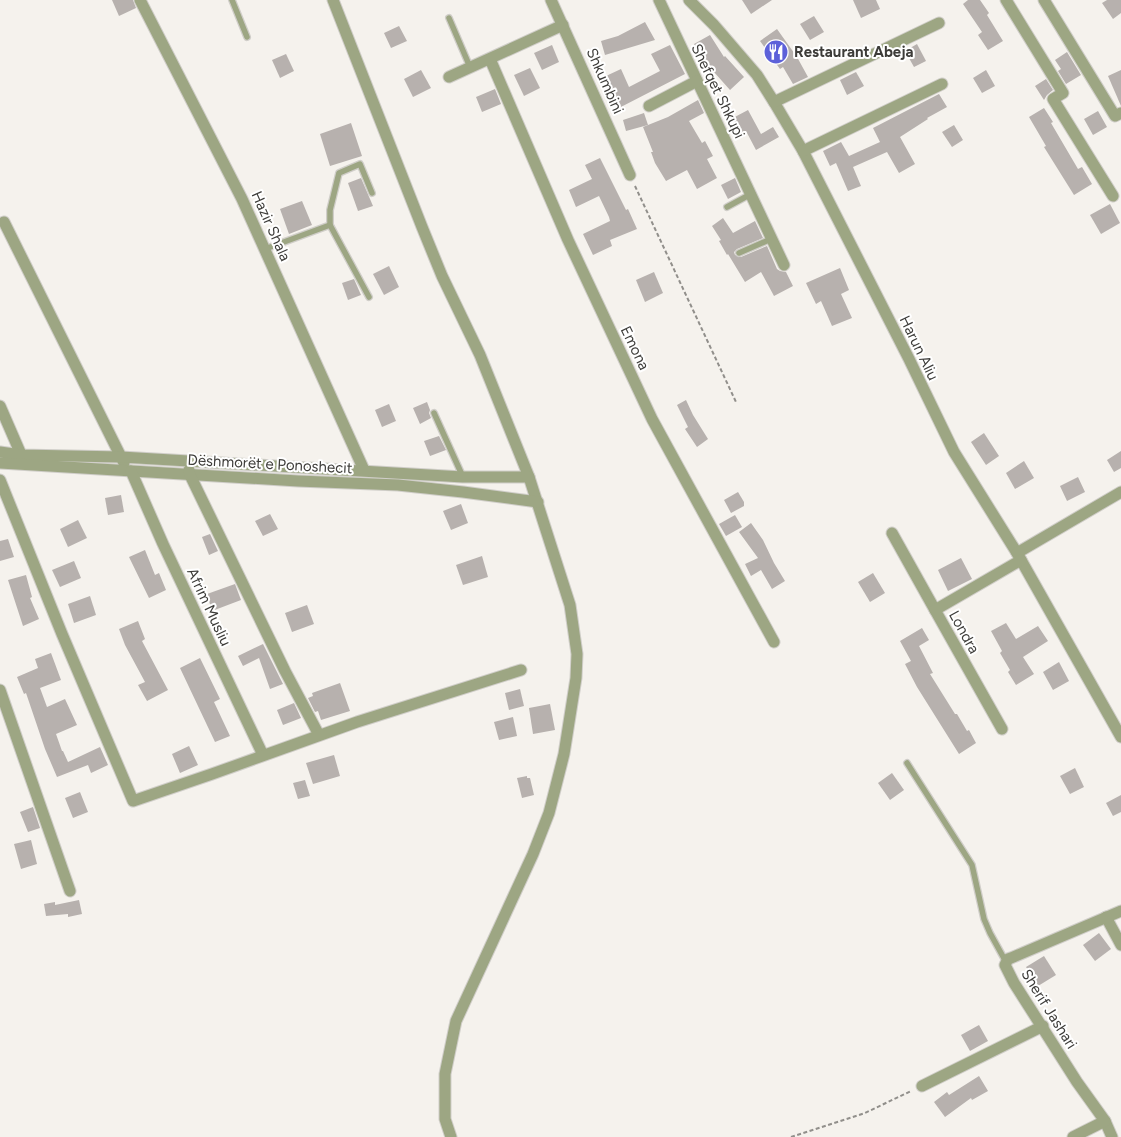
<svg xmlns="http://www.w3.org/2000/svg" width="1121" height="1137" viewBox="0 0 1121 1137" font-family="Figtree,sans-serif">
<rect width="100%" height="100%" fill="#f5f2ed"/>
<g fill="#b7b1ae">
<path d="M112,0H133L136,8L119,16Z"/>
<path d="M742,0H772L751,14Z"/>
<path d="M853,0H876L880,9L861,18Z"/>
<path d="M968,0H980L989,13L987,15L1003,41L988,50L978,35L982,32L963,4Z"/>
<path d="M1107,0H1121V13L1113,19L1102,3Z"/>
<path d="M814,16L824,32L810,40L800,24Z"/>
<path d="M645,22L655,40L605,55L601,41L618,36Z"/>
<path d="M399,26L407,41L391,48L384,33Z"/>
<path d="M777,29L797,57L808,77L793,84L783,67L780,69L760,41Z"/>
<path d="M710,35L724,57L725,56L744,77L730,90L706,63L694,44Z"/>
<path d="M917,44L926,61L914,67L905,51Z"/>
<path d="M552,45L559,62L542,70L534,53Z"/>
<path d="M670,45L685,74L617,109L613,99L616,97L606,76L621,69L629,87L660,71L651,54Z"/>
<path d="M1067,52L1081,75L1066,84L1058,71L1061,69L1055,60Z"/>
<path d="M286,54L294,71L280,78L272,60Z"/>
<path d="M530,68L540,88L524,96L514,75Z"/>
<path d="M421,70L431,88L413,97L404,79Z"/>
<path d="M986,70L995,86L982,93L973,78Z"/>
<path d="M1121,70V106L1108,76Z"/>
<path d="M856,72L864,86L847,95L840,80Z"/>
<path d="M1046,79L1053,90L1047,95L1044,100L1035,86Z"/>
<path d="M495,89L501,104L482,112L476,97Z"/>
<path d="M939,94L947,107L927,118L928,119L900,137L915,164L899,173L887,152L853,167L861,186L848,191L836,163L830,166L823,151L841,142L849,156L880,142L873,128Z"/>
<path d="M698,100L704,113L689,121L702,143L705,141L713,156L707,159L717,178L697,189L687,170L666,181L655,163L651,152H653L643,127L668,117Z"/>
<path d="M1044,108L1053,122L1051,123L1078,169L1082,167L1092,184L1074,195L1044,147L1046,146L1029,117Z"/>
<path d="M748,110L761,134L773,127L779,137L756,150L746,131L739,134L731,119Z"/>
<path d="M1098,111L1107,127L1093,135L1084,119Z"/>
<path d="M644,113L648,125L626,131L623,120Z"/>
<path d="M351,123L362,156L330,166L320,134Z"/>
<path d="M954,125L963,140L952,147L942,132Z"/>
<path d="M600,158L626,210L628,209L637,229L610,240L612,246L593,255L583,234L610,221L609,217L599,196L576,207L569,190L592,179L585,165Z"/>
<path d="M361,178L373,206L358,211L348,183Z"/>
<path d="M735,178L741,192L728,199L721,185Z"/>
<path d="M302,201L312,225L289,234L280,209Z"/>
<path d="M1110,204L1120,223L1101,234L1090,215Z"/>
<path d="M723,218L733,233L755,221L763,238L737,249L734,252L735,255L741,257L767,246L777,269L780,271L786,272L793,286L774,296L761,272L745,282L728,254L727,255L719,241L721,240L712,226Z"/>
<path d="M389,266L399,287L384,295L373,274Z"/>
<path d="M840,268L849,290L841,294L852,318L832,326L821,301L816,304L806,283Z"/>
<path d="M654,272L663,293L645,302L636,280Z"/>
<path d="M354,279L361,295L348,300L342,283Z"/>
<path d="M686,400L693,415L708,439L697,447L685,429L688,427L677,405Z"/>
<path d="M427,402L430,410L429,413L431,418L420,424L413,408Z"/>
<path d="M389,404L396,421L382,427L375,410Z"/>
<path d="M984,433L999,456L986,465L971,442Z"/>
<path d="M439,436L446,450L430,456L424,441Z"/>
<path d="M1121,451V468L1114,472L1107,460Z"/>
<path d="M1024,461L1034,478L1015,489L1006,473Z"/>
<path d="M1078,477L1085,492L1067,501L1060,486Z"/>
<path d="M738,492L744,502V506L731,513L724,500Z"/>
<path d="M121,495L124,512L108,515L105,498Z"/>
<path d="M461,504L468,523L451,530L443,511Z"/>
<path d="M270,514L278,529L263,536L255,521Z"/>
<path d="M735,515L742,527L726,536L719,524Z"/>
<path d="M78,520L87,538L68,547L60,529Z"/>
<path d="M751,523L763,540L774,563L785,581L772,589L761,570L751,576L745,564L758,558L739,532Z"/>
<path d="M210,534L218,551L209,555L202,537Z"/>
<path d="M8,539L14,557L0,561V541Z"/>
<path d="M145,550L155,575L159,573L166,590L149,598L129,557Z"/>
<path d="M482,556L488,577L463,585L456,565Z"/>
<path d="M961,558L972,579L948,591L938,570Z"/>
<path d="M74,561L81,578L60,587L52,570Z"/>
<path d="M873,573L885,593L870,602L858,582Z"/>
<path d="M26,575L32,597L30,598L39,619L23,626L8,580Z"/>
<path d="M235,584L241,600L212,611L207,594Z"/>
<path d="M90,596L96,615L74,623L68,604Z"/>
<path d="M307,605L314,624L292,632L285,613Z"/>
<path d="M138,621L145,639L142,641L168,690L147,701L138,685L145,682L125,645L119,629Z"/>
<path d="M1006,623L1016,639L1038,626L1048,641L1023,657L1034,674L1016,685L1008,672L1010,670L1000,653L1002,651L991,631Z"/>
<path d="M922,628L929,640L919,646L933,673L930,674L955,714H957L967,731L969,730L976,743L959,754L917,687L905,664L911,661L900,641Z"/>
<path d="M263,644L283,684L270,689L259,658L243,666L238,656Z"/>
<path d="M51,653L61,680L40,688L47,707L65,699L77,725L56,734L62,751H63L68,762L100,747L108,765L91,773L88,765L57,777L45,749L26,693L24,694L17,677L38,668L35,659Z"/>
<path d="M200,658L220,699L214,702L230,736L215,742L180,668Z"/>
<path d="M1059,662L1069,681L1053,690L1043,672Z"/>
<path d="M340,683L350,711L321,720L318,711L315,712L308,698L313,696L312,693Z"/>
<path d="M520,689L524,706L509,710L505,693Z"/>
<path d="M294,703L301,718L283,725L277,710Z"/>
<path d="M550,704L555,730L533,734L529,708Z"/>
<path d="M513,717L517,736L499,740L494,722Z"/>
<path d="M189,746L198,765L180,773L172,754Z"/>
<path d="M334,755L340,776L313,784L306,763Z"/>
<path d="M1075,768L1084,787L1070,794L1060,776Z"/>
<path d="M892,773L904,790L890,800L878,783Z"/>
<path d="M527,776V778H530L534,795L522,798L517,778Z"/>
<path d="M305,780L310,796L298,799L293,783Z"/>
<path d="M80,792L88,812L73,818L65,798Z"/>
<path d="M1121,795V812L1113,816L1106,803Z"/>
<path d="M33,807L40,828L28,832L20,812Z"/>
<path d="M31,840L37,864L21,869L14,844Z"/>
<path d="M79,900L82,914L68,917V914L46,916L44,904L55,902V905Z"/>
<path d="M1099,933L1111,949L1095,961L1083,945Z"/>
<path d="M1044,956L1056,975L1038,986L1026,967Z"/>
<path d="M979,1025L988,1041L970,1051L961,1035Z"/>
<path d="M979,1076L988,1091L972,1100L971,1098L945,1117L934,1102L947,1092L949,1095Z"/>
</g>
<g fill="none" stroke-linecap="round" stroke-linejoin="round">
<defs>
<g id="service">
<path d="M232,0L247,37"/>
<path d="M449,18L470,67"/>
<path d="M727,207L751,194"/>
<path d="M330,225V210L339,173L360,164L372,193"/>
<path d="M265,249L330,225L369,297"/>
<path d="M739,253L771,239"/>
<path d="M434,413L463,477"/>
<path d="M907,763L972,865L984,919L990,933L1006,962"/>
</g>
<g id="minor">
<path d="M140,0L242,199L364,470"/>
<path d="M333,0L422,227L442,276L480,355L529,477L570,605L577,654L576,678L564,754L549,813L533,854L456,1021L445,1074V1119L451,1137"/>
<path d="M551,0L630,175"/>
<path d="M659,0L784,265"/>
<path d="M689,0L714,25L757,75L774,102L803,151L909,359L954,452L1017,553L1121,737"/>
<path d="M1006,0L1063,93L1053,99L1113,196"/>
<path d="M1044,0L1115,116L1121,113"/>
<path d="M490,59L568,240L652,419L774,642"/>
<path d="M449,77L563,25"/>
<path d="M774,102L939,23"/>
<path d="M649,106L697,81"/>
<path d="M803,151L942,84"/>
<path d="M4,222L124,463"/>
<path d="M0,406L23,459"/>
<path d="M0,452L21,455L121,457L463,477H529"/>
<path d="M0,463L298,481L398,485L463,492L538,502"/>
<path d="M189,470L190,475L285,671L319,735"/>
<path d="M131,471L163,544L263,755"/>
<path d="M0,480L62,634L133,801L212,774L357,722L521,670"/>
<path d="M892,533L935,610"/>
<path d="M1017,553L1121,492"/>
<path d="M0,690L70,891"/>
<path d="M1002,729L935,610L1021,560"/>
<path d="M1106,917L1121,945"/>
<path d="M922,1086L1043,1026"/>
<path d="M1105,1121L1112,1137"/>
<path d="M1073,1137L1105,1121L1077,1082L1014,983L1005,965L1008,959L1011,958L1121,911"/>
</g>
</defs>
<use href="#service" stroke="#d0cec9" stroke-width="8"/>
<use href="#minor" stroke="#d0cec9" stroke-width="13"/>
<g stroke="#918f8b" stroke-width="2" stroke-dasharray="4 2.5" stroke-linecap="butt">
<path d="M635,186L736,402"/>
<path d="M791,1137L865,1113L911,1091"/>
</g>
<use href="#service" stroke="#9da683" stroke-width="5.5"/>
<use href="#minor" stroke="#9da683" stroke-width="11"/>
</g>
<defs>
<symbol id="restaurant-disc" viewBox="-11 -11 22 22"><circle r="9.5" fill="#5d61d9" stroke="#fff"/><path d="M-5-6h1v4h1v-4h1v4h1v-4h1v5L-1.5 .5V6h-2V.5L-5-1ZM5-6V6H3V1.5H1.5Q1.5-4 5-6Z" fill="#fff"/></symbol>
</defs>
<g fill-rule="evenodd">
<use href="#restaurant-disc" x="762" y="38" width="28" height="28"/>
</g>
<g text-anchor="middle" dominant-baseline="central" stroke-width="4" stroke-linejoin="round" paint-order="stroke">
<g font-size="15" font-weight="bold" fill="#3d3c39" stroke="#fff" text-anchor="start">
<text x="794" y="52">Restaurant Abeja</text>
</g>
<g font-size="15" fill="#3d3c39" stroke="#fff">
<text transform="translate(605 81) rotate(66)">Shkumbini</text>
<text transform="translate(718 91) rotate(64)">Shefqet Shkupi</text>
<text transform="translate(271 226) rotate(66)">Hazir Shala</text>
<text transform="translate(635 348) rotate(64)">Emona</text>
<text transform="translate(919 348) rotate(64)">Harun Aliu</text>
<text transform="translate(270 464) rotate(3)">Dëshmorët e Ponoshecit</text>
<text transform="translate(209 607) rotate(65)">Afrim Musliu</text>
<text transform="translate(964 632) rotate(61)">Londra</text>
<text transform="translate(1049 1009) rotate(58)">Sherif Jashari</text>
</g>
</g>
</svg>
